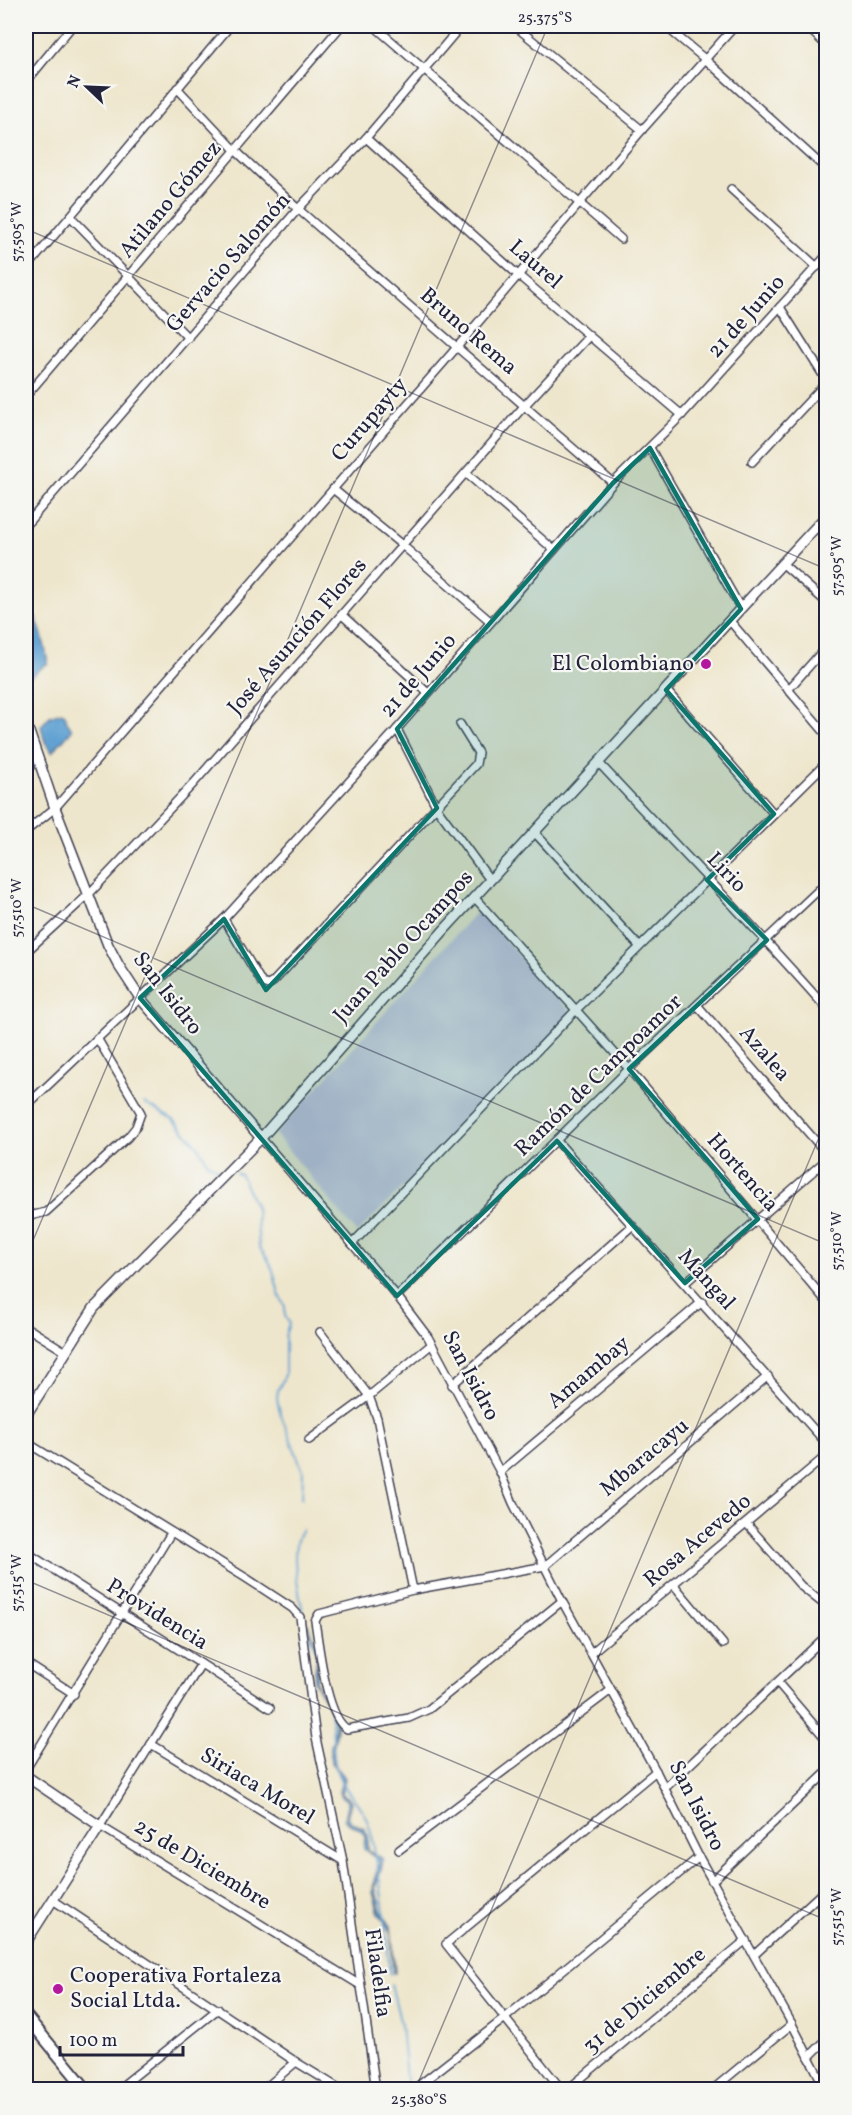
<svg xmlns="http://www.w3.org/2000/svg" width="852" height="2115" viewBox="0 0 852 2115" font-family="Vollkorn,serif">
<rect width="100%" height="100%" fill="#f6f6f2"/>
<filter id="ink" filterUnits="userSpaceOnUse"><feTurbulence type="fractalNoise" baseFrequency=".0167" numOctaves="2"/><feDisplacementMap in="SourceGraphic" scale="12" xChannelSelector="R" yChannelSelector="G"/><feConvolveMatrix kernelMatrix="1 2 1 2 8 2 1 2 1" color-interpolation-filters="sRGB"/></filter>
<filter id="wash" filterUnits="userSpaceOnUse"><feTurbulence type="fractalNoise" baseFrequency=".008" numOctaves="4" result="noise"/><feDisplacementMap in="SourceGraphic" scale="24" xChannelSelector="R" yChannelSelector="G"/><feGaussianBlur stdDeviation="1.35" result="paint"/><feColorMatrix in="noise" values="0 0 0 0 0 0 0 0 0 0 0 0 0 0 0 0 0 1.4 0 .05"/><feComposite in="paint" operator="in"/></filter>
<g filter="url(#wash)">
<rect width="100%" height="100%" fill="#eee6cc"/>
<path fill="#c4c0db" d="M478,910L575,1017L357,1233L275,1134Z"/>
<g fill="#5fa0d2" stroke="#406186" stroke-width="1.5">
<path d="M28,604C40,622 44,641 48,663L26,680V606Z"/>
<path d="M61,712L65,714L67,722L72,730L52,752L44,739L41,726L50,716Z"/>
<path d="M307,1623C320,1647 321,1654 316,1682C323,1695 336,1709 337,1725C338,1739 329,1750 334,1763C336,1769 342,1772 345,1778L342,1794L349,1798L351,1802L347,1817L351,1822L364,1828L368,1836V1850L383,1859L382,1866L375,1888L381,1912L391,1926L395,1973H393L391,1934L386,1922L379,1914L373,1892L374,1881L380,1862L364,1849C364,1846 366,1837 364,1834C362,1828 349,1826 344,1819L348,1800L341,1797L339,1792L342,1780C339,1771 330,1766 330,1754C330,1747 334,1738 335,1730C336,1713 322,1696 314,1682C314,1668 320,1656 315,1641C313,1634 308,1631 307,1623Z"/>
</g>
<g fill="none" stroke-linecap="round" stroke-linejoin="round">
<g stroke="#5fa0d2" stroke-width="2">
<path d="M144,1103L174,1120L198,1146L208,1163L220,1170"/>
<path d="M236,1173L241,1175L256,1208L259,1247L269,1261L273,1271L280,1297L285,1306V1316L289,1323L285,1336V1375L278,1390L277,1399L281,1415L303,1471L302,1498"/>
<path d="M302,1529C286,1551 302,1598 304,1623"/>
<path d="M305,1628L315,1645L318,1661"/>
<path d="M330,1713C335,1730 331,1749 336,1768C341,1790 361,1801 368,1823C374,1840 376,1859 379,1877C384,1909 387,1941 390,1974"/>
<path d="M391,1984L401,2025L407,2090"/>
</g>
</g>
</g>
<g filter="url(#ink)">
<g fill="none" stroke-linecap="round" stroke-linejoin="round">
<defs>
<g id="street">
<path d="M374,26L621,239"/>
<path d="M515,26L642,130"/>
<path d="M665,26L706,60L826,169"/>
<path d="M806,26L826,45"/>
<path d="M26,82L72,26"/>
<path d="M177,88L236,151L298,209L613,483"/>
<path d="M366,138L518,275L682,415"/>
<path d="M731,189L817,267"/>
<path d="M71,217L188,338"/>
<path d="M26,269L230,26"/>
<path d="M780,307L826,380"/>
<path d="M26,396L341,26"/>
<path d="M650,448L741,609"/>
<path d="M752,462L826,383"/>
<path d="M466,473L554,550"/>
<path d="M333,489L402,545L490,621"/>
<path d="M26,525L298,209L366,138L461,26"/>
<path d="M783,564L826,602"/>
<path d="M342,615L428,693"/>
<path d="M730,621L826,734"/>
<path d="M666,690L774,814"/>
<path d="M788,690L826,647"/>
<path d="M397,729L437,808L490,880"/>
<path d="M599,763C675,845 753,924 826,1008"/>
<path d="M826,763L576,1010L629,1069L826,1301"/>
<path d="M26,831L55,808L458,346L642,130L735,26"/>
<path d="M535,833L639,946"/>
<path d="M224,919L262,983L268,985L273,982L476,764L478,753L460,724"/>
<path d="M26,952L89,894L194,783L525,405L589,336"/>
<path d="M698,1006L826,1153"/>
<path d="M26,1106L224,919L397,729L613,483L682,415L826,256"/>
<path d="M261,1138L397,1296L428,1337L500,1472L513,1503L562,1601L656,1771L699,1857L792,2024L826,2090"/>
<path d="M557,1141L826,1443"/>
<path d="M26,1212L34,1215L46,1212L128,1137L136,1127L141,1113L97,1038"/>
<path d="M352,1244L576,1010L474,897"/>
<path d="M685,1283L826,1160"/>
<path d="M397,1296L629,1069L826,883"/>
<path d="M26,1327L66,1352"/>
<path d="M320,1332L369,1396L377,1418L413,1590"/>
<path d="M452,1385L632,1226"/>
<path d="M309,1440L369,1396L432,1344"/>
<path d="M26,1442L246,1578L292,1608L300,1617L316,1738L343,1861L376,2090"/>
<path d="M500,1472L702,1302"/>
<path d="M747,1524L801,1586L826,1606"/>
<path d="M26,1552L270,1708"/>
<path d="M674,1585L723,1644"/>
<path d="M562,1601L429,1709L409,1718L347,1729C326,1717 319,1645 315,1621L319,1614L413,1590L545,1566L768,1376"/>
<path d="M591,1653L826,1456"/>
<path d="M26,1663L74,1694"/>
<path d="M201,1664L100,1826L360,1985"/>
<path d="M778,1683L826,1739"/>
<path d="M151,1744L343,1861"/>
<path d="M26,1769L171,1533"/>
<path d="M665,1788L826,1636"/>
<path d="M399,1850L611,1690"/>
<path d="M712,1881L826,1773"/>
<path d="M53,1900L296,2062L342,2090"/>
<path d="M754,1955L826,1889"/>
<path d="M809,2057L826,2040"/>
<path d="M117,2090L218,2009"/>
<path d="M263,2090L296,2062"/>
<path d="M413,2090L505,2018L699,1857"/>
<path d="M562,2090L446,1944L656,1771"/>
<path d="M567,2090L746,1940"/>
<path d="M712,2090L792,2024"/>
</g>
<g id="secondary">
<path d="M26,723L55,808L108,945L119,966L140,998L261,1138"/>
<path d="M26,1415L94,1308L261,1138L445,929L826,516"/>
<path d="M26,1776L100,1826L26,1942"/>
</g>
<path id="primary" d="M26,2016L87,2090"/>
</defs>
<use href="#street" stroke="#413f51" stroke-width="10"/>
<use href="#secondary" stroke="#413f51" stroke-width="12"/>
<use href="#primary" stroke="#413f51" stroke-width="14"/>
<use href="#street" stroke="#fff" stroke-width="7"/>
<use href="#secondary" stroke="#fff" stroke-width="9"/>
<use href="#primary" stroke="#fff" stroke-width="10"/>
</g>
</g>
<path fill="#0f766e" fill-opacity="0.2" stroke="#0f766e" stroke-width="4.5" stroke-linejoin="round" d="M650,448L741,609L666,690L774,814L707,880L767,940L629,1069L758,1219L685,1283L557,1141L397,1296L140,998L224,919L266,990L437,808L397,729L613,483Z"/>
<path fill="none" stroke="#22223b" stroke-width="1.5" stroke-opacity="0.45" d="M26,229L826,569M26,904L826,1244M26,1257L548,26M26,1580L826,1920M415,2090L826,1121"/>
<g fill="#b5179e" stroke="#f6f6f2" stroke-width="2">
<circle cx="706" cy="664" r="6"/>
<circle cx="58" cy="1989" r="6"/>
</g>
<g text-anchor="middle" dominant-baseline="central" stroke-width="4.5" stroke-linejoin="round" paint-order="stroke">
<g font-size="22" fill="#22223b" stroke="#f6f6f2">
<text transform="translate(171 200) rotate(-50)">Atilano Gómez</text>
<text transform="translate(229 263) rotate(-49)">Gervacio Salomón</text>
<text transform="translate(535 265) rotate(41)">Laurel</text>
<text transform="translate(747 317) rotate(-48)">21 de Junio</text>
<text transform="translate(468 332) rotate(41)">Bruno Rema</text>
<text transform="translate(370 420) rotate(-49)">Curupayty</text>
<text transform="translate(298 637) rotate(-49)">José Asunción Flores</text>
<text transform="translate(419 676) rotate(-49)">21 de Junio</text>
<text transform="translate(726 873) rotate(46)">Lirio</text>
<text transform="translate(404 947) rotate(-48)">Juan Pablo Ocampos</text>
<text transform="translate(167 994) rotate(52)">San Isidro</text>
<text transform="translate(764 1054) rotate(49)">Azalea</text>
<text transform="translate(599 1076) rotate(-44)">Ramón de Campoamor</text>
<text transform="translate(742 1173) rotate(49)">Hortencia</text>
<text transform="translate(706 1280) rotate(48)">Mangal</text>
<text transform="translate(589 1373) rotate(-40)">Amambay</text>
<text transform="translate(470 1376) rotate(62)">San Isidro</text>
<text transform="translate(645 1458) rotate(-40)">Mbaracayu</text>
<text transform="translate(698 1541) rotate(-40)">Rosa Acevedo</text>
<text transform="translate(157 1615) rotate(32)">Providencia</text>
<text transform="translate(257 1787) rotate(31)">Siriaca Morel</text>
<text transform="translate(696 1806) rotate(63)">San Isidro</text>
<text transform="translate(202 1865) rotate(31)">25 de Diciembre</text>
<text transform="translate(377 1973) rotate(82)">Filadelfia</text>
<text transform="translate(645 2001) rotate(-40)">31 de Diciembre</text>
</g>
<g font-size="22" fill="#22223b" stroke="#f6f6f2" text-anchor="end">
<text x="694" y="664">El Colombiano</text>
<text x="70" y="1976" text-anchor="start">Cooperativa Fortaleza<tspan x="70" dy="25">Social Ltda.</tspan></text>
</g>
</g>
<rect width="852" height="2115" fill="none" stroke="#f6f6f2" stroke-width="66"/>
<g transform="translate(87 87) rotate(293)" stroke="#f6f6f2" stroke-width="4.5" paint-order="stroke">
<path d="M0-4.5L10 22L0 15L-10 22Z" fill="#22223b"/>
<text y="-9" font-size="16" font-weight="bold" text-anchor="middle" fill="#22223b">N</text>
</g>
<path d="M60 2046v9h123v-9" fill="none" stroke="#22223b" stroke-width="3"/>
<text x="69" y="2046" font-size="18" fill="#22223b" stroke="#f6f6f2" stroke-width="4.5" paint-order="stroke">100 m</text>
<rect x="33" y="33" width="786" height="2049" fill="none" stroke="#22223b" stroke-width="2"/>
<g font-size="15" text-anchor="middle" fill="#22223b">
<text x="545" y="22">25.375°S</text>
<text transform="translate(16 232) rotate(-90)" y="5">57.505°W</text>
<text transform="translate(836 566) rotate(-90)" y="5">57.505°W</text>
<text transform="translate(16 908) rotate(-90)" y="5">57.510°W</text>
<text transform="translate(836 1241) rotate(-90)" y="5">57.510°W</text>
<text transform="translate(16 1583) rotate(-90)" y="5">57.515°W</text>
<text transform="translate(836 1917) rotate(-90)" y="5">57.515°W</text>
<text x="419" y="2104">25.380°S</text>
</g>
</svg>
